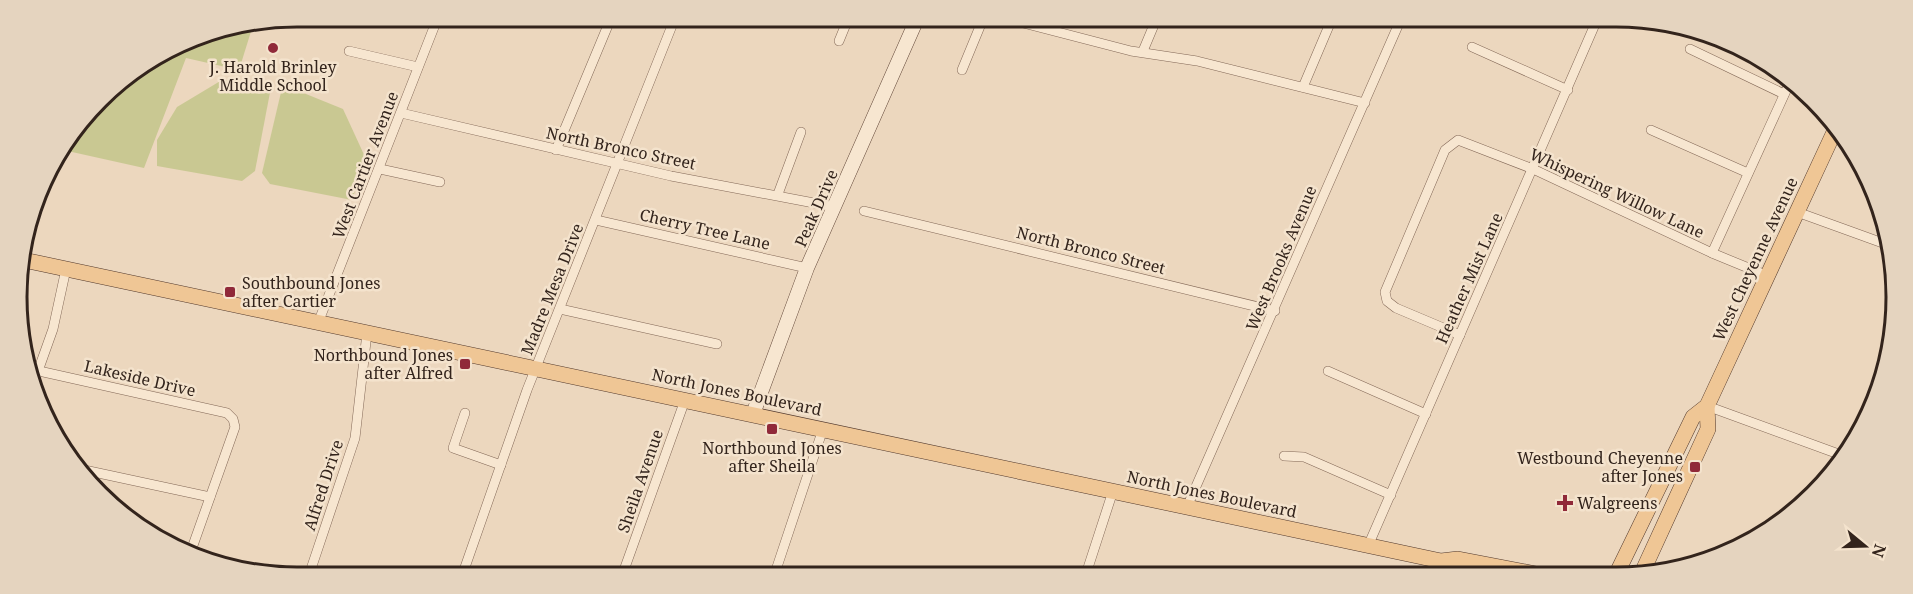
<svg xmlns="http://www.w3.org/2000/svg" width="1913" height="594" viewBox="0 0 1913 594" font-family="'Noto Serif',serif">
<rect width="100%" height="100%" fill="#ecd7be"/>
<g fill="#c9c892">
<path d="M253,25L239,70L186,58L144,168L63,150L112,86L190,38Z"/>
<path d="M222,80L272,82L255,171L242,181L157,166V140L177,107Z"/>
<path d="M282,88L306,94L343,109L366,159L352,200L270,184L262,173Z"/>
</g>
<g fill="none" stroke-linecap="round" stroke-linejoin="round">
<defs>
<g id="street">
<path d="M1008,19L1131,51L1197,61L1365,103"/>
<path d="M839,41L848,19"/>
<path d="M1472,47L1568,90"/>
<path d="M1690,49L1784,94"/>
<path d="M349,51L418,67"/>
<path d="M1143,51L1156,20"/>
<path d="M962,70L983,19"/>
<path d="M1303,87L1331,21"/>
<path d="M401,113L671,176L835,207"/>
<path d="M1651,130L1748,173"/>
<path d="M556,150L611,18"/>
<path d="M380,169L440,182"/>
<path d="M778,194L801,132"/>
<path d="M864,211L1275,311"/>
<path d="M1797,212L1891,246"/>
<path d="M596,220L807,268"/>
<path d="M1712,253L1790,82"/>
<path d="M560,309L717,344"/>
<path d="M318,323L438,17"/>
<path d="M1460,335L1396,308L1387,301L1385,292L1445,150L1458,140L1533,169L1712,253L1768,276"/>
<path d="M39,371L227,413L233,419L235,427L191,551"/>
<path d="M1328,371L1426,414"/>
<path d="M33,385L53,329L66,269"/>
<path d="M1707,406L1844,456"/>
<path d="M465,413L453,448L501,465"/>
<path d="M1284,456L1304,457L1391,495"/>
<path d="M75,468L210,497"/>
<path d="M1187,507L1400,21"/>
<path d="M1368,546L1596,22"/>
<path d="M310,572L355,438L367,333"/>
<path d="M463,573L527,390L675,18"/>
<path d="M623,573L685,400"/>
<path d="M775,573L823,429"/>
<path d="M1086,574L1113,491"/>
</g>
<path id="secondary" d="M753,414L807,268L917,19"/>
<g id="primary">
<path d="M19,259L1441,561L1458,559L1541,575"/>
<path d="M1446,562L1455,571L1473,575"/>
<path d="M1616,575L1693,417L1707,406L1836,128"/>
<path d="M1641,575L1708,429L1707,406"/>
</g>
</defs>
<use href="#street" stroke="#836857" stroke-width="10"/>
<use href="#secondary" stroke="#654a3b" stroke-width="15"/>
<use href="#primary" stroke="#51382c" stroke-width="16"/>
<use href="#street" stroke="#f7e6d0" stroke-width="9"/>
<use href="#secondary" stroke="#f7e6d0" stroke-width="14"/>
<use href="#primary" stroke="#efc695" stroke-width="15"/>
</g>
<g fill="#902939" stroke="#f4e3cd" stroke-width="2">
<circle cx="273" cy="48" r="6"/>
<rect x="224" y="286" width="12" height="12" rx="3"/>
<rect x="459" y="358" width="12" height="12" rx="3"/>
<rect x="766" y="423" width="12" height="12" rx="3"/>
<rect x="1689" y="461" width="12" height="12" rx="3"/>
<path d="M1562 494h6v6h6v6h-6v6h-6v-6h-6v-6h6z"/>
</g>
<g text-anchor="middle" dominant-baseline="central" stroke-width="5" stroke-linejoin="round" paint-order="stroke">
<g font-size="16" fill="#33241c" stroke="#f4e3cd">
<text x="273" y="67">J. Harold Brinley<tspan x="273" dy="18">Middle School</tspan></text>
<text x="242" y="283" text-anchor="start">Southbound Jones<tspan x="242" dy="18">after Cartier</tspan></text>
<text x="453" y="355" text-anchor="end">Northbound Jones<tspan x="453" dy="18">after Alfred</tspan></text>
<text x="772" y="448">Northbound Jones<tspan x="772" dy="18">after Sheila</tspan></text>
<text x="1683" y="458" text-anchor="end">Westbound Cheyenne<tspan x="1683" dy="18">after Jones</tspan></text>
<text x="1577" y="503" text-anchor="start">Walgreens</text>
</g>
<g font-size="16" fill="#33241c" stroke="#f4e3cd">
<text transform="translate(621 148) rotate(12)">North Bronco Street</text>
<text transform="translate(365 165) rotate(-69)">West Cartier Avenue</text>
<text transform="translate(1617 193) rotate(25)">Whispering Willow Lane</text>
<text transform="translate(816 208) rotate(-66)">Peak Drive</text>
<text transform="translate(705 229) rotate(13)">Cherry Tree Lane</text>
<text transform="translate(1091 250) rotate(14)">North Bronco Street</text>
<text transform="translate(1281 258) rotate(-67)">West Brooks Avenue</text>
<text transform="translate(1755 259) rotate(-65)">West Cheyenne Avenue</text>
<text transform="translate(1469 278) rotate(-66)">Heather Mist Lane</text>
<text transform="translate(552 289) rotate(-68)">Madre Mesa Drive</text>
<text transform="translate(140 378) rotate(13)">Lakeside Drive</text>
<text transform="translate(737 392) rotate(12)">North Jones Boulevard</text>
<text transform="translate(640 481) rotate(-71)">Sheila Avenue</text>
<text transform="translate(323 485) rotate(-72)">Alfred Drive</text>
<text transform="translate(1212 494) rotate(12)">North Jones Boulevard</text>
</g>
</g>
<path d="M0 0H1913V594H0ZM297 27H1616A270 270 0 0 1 1886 297V297A270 270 0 0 1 1616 567H297A270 270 0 0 1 27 297V297A270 270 0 0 1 297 27Z" fill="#e5d4bf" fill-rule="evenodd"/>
<path fill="none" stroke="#33241c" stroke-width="3" d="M297 27H1616A270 270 0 0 1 1886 297V297A270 270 0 0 1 1616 567H297A270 270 0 0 1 27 297V297A270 270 0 0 1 297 27Z"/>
<g transform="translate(1865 546) rotate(109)" stroke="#f4e3cd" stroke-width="4.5" paint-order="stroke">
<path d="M0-4.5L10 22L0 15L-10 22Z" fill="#33241c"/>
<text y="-9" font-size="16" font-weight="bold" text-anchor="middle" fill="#33241c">N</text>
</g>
</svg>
